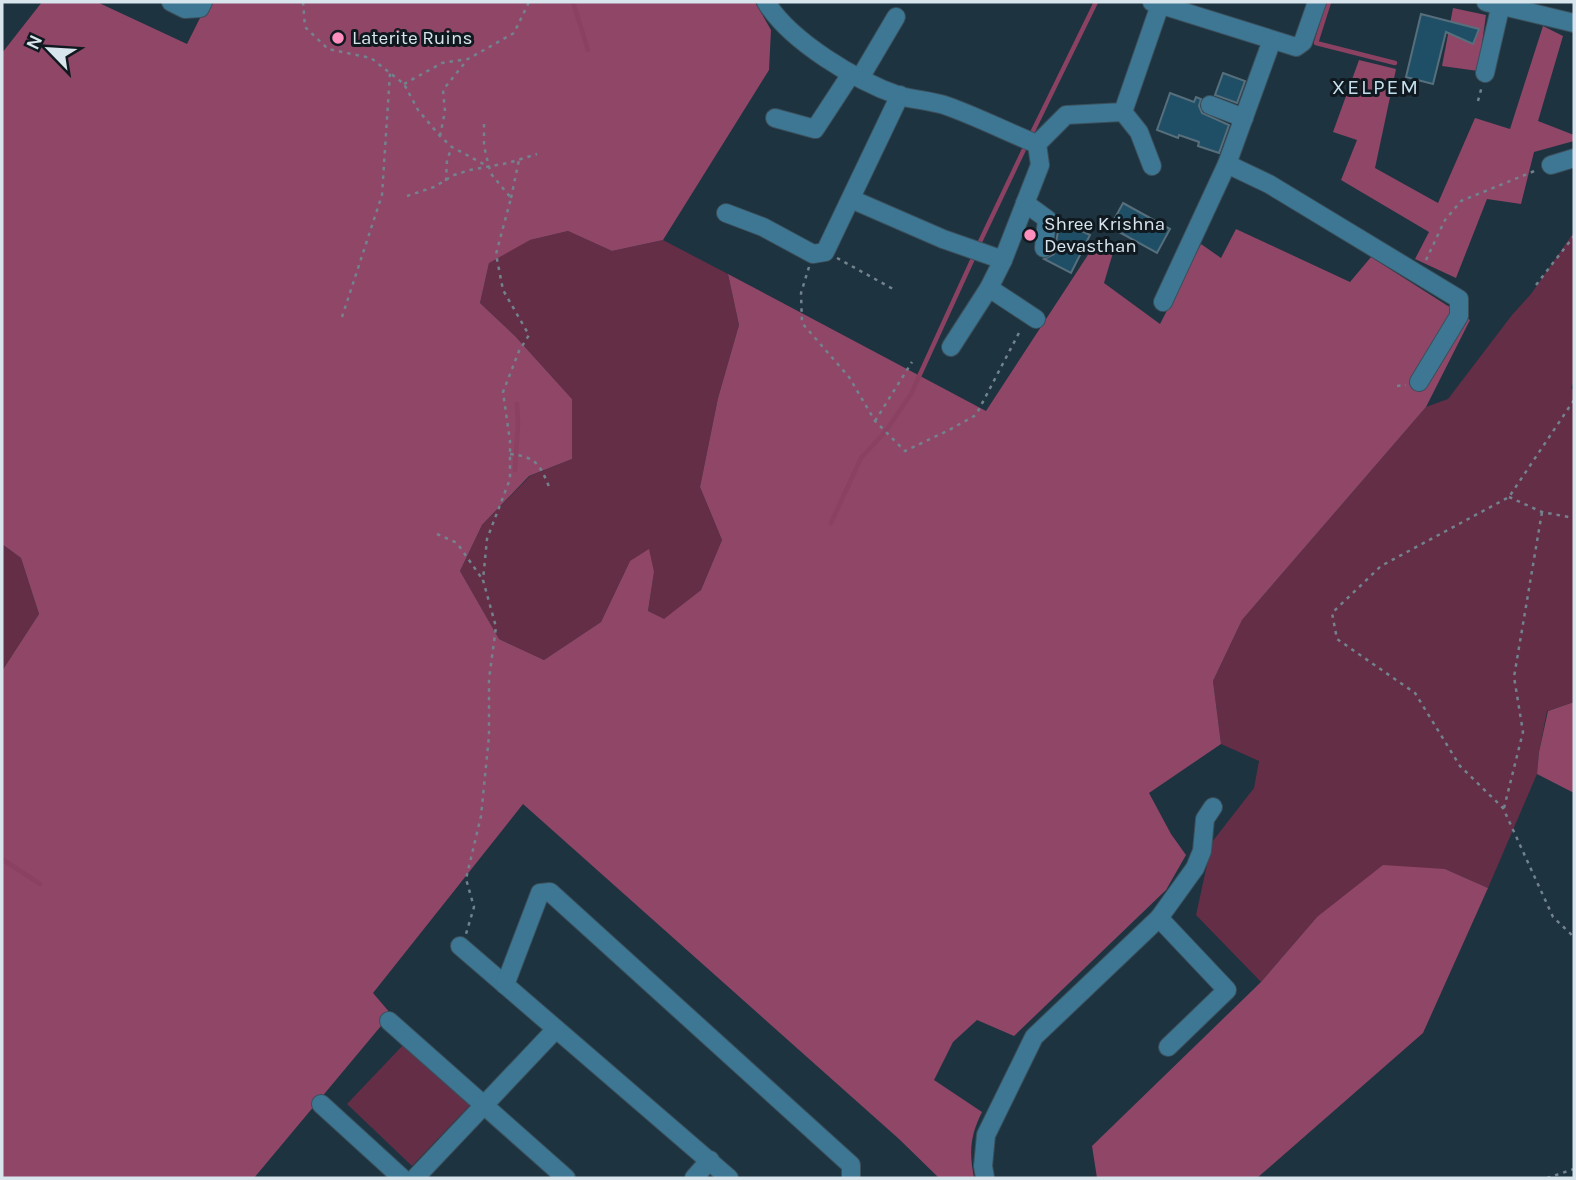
<svg xmlns="http://www.w3.org/2000/svg" width="1576" height="1180" viewBox="0 0 1576 1180" font-family="Karla,sans-serif">
<rect width="100%" height="100%" fill="#1d333f"/>
<g fill="#642e46">
<path d="M323,2L530,240L568,231L612,251L663,240L728,274L739,325L718,398L700,487L722,540L701,590L664,620L648,611L654,572L630,561L601,622L544,660L499,639L460,571L482,525L530,476L572,459V399L515,336L480,303L489,263Z"/>
<path d="M1574,232V381L1571,388L1574,390V702L1547,711L1539,752L1537,774L1488,888L1445,869L1317,917L1261,982L1196,915L1212,842L1254,788L1259,761L1221,744L1213,681L1242,620L1426,407L1448,399L1512,315L1531,294Z"/>
<path d="M2,544L21,558L39,614L2,671Z"/>
<path d="M407,1041L472,1103L412,1166L347,1104Z"/>
</g>
<g fill="#904667">
<path d="M42,2H97L187,44L208,2H755L771,30L769,70L663,240L612,251L568,231L530,240L489,263L480,303L515,336L572,399V459L529,476L482,525L460,571L499,639L544,660L601,622L630,561L649,549L654,572L648,611L664,619L701,590L722,540L700,487L718,398L739,325L728,274L986,411L1099,238L1115,246L1104,283L1160,324L1201,244L1221,258L1236,229L1350,282L1371,257L1470,320L1426,407L1242,620L1213,681L1221,744L1149,793L1171,834L1186,855L1166,890L1014,1036L977,1020L953,1042L934,1080L982,1112C970,1136 969,1152 974,1178H939L899,1139L523,804L373,993L391,1014L254,1178H2V671L39,614L21,558L2,544V53Z"/>
<path d="M1453,8L1486,15L1478,71L1442,66Z"/>
<path d="M1543,26L1563,36L1538,121L1574,135V141L1534,152L1521,204L1487,199L1456,278L1415,259L1429,232L1341,180L1357,140L1333,132L1359,60L1396,69L1375,168L1438,203L1475,118L1510,129Z"/>
<path d="M1574,702V793L1537,774L1539,752L1548,711Z"/>
<path d="M1383,865L1445,869L1488,888L1423,1033L1257,1178H1097L1092,1146L1261,982L1317,917Z"/>
</g>
<g fill="none" stroke-linecap="round" stroke-linejoin="round">
<g stroke="#8b4162" stroke-width="4.5">
<path d="M573,2L588,50"/>
<path d="M1329,2L1316,43L1395,63"/>
<path d="M1031,135L1096,2"/>
<path d="M978,246L1027,143"/>
<path d="M515,470L518,424L517,404"/>
<path d="M831,523L861,458L885,432L911,394L975,254"/>
<path d="M2,859L40,884"/>
</g>
</g>
<g fill="#1f4f66" stroke="#576f7c" stroke-width="2">
<path d="M1421,14L1479,29L1473,44L1446,32L1433,84L1406,77Z"/>
<path d="M1223,73L1245,81L1237,103L1215,95Z"/>
<path d="M1170,93L1194,102L1196,97L1201,99L1199,106L1202,113L1229,125L1219,153L1198,146L1199,142L1179,135L1178,138L1157,130Z"/>
<path d="M1123,203L1170,229L1157,253L1110,227Z"/>
<path d="M1060,220L1090,235L1071,273L1044,259L1054,254Z"/>
</g>
<g fill="none" stroke-linecap="round" stroke-linejoin="round">
<defs>
<g id="minor">
<path d="M171,2L185,9L200,8L203,2"/>
<path d="M766,2C790,41 856,81 900,96C916,100 932,101 947,106C978,117 1007,132 1037,144L1066,115L1123,112L1161,2"/>
<path d="M1152,2L1296,47L1303,42L1317,2"/>
<path d="M1486,2L1574,23"/>
<path d="M1485,73L1501,4"/>
<path d="M860,78L896,17"/>
<path d="M1210,105L1244,118"/>
<path d="M1123,112L1139,132L1152,166"/>
<path d="M775,118L815,129L851,74"/>
<path d="M1227,164L1269,184L1459,299V316L1419,382"/>
<path d="M1551,165L1574,158"/>
<path d="M851,199L943,239L1003,260"/>
<path d="M1025,203L1047,219L1044,248"/>
<path d="M726,213L763,227L813,254L825,252L900,95"/>
<path d="M1163,302L1227,164L1272,40"/>
<path d="M1036,319L989,288L1003,260L1040,165L1037,144"/>
<path d="M951,347L989,288"/>
<path d="M1159,918L1227,990L1168,1047"/>
<path d="M460,946L729,1178"/>
<path d="M505,985L540,893L550,892L851,1165V1178"/>
<path d="M389,1021L566,1178"/>
<path d="M321,1104L402,1178"/>
<path d="M415,1178L556,1029"/>
<path d="M694,1178L710,1160"/>
<path d="M985,1178L983,1166L986,1135L1034,1037L1159,918L1195,868L1202,851L1205,819L1213,807"/>
</g>
</defs>
<use href="#minor" stroke="#3b4f5b" stroke-width="20"/>
<g stroke="#72838e" stroke-width="2.5" stroke-dasharray="3.5 5" stroke-linecap="butt">
<path d="M303,2L305,27L328,49L371,58L404,84L418,110L440,136L452,147L489,167L492,175L511,198L496,254L503,290L529,335L519,351L503,392L510,441V479L487,539L483,580L496,627L489,679V736L481,816L466,879L474,907L466,934"/>
<path d="M404,84L442,63L468,59L514,33L529,2"/>
<path d="M1478,101L1482,86"/>
<path d="M484,124V146L489,167"/>
<path d="M440,136L445,111L443,90L467,60"/>
<path d="M446,181L447,160L452,147"/>
<path d="M407,196L434,187L454,175L470,170L508,163L537,154"/>
<path d="M511,198L519,160"/>
<path d="M837,258L893,289"/>
<path d="M1426,260L1445,220L1461,201L1537,170"/>
<path d="M809,267L801,293L802,323L849,377L875,421L905,451L949,430L976,415L1021,329"/>
<path d="M1536,285L1574,236"/>
<path d="M342,317L382,195L390,73"/>
<path d="M1397,386L1406,385"/>
<path d="M1574,400L1509,497L1381,566L1332,613L1337,639L1415,693L1460,766L1503,808L1553,917L1574,937"/>
<path d="M875,421L912,362"/>
<path d="M510,454C537,457 540,465 550,489"/>
<path d="M1509,497L1542,512L1574,518"/>
<path d="M437,534L457,543L483,580"/>
<path d="M1504,808L1523,732L1514,677L1542,512"/>
<path d="M1547,1178L1574,1169"/>
</g>
<use href="#minor" stroke="#3d7793" stroke-width="18"/>
</g>
<g fill="#fe8ebd" stroke="#10191f" stroke-width="2.5">
<circle cx="338" cy="38" r="7"/>
<circle cx="1030" cy="235" r="7"/>
</g>
<g text-anchor="middle" dominant-baseline="central" stroke-width="6" stroke-linejoin="round" paint-order="stroke">
<g font-size="19" fill="#d8e5ed" stroke="#10191f" text-anchor="start">
<text x="352" y="38">Laterite Ruins</text>
<text x="1044" y="224">Shree Krishna<tspan x="1044" dy="22">Devasthan</tspan></text>
</g>
<g font-size="21" letter-spacing="2" fill="#c4dfee" stroke="#10191f">
<text x="1376" y="87">XELPEM</text>
</g>
</g>
<rect width="1576" height="1180" fill="none" stroke="#d8e5ed" stroke-width="7"/>
<g transform="translate(49 49) rotate(295)" stroke="#10191f" stroke-width="5" paint-order="stroke">
<path d="M0-5L12 26L0 18L-12 26Z" fill="#d8e5ed"/>
<text y="-10" font-size="19" font-weight="bold" text-anchor="middle" fill="#d8e5ed">N</text>
</g>
</svg>
